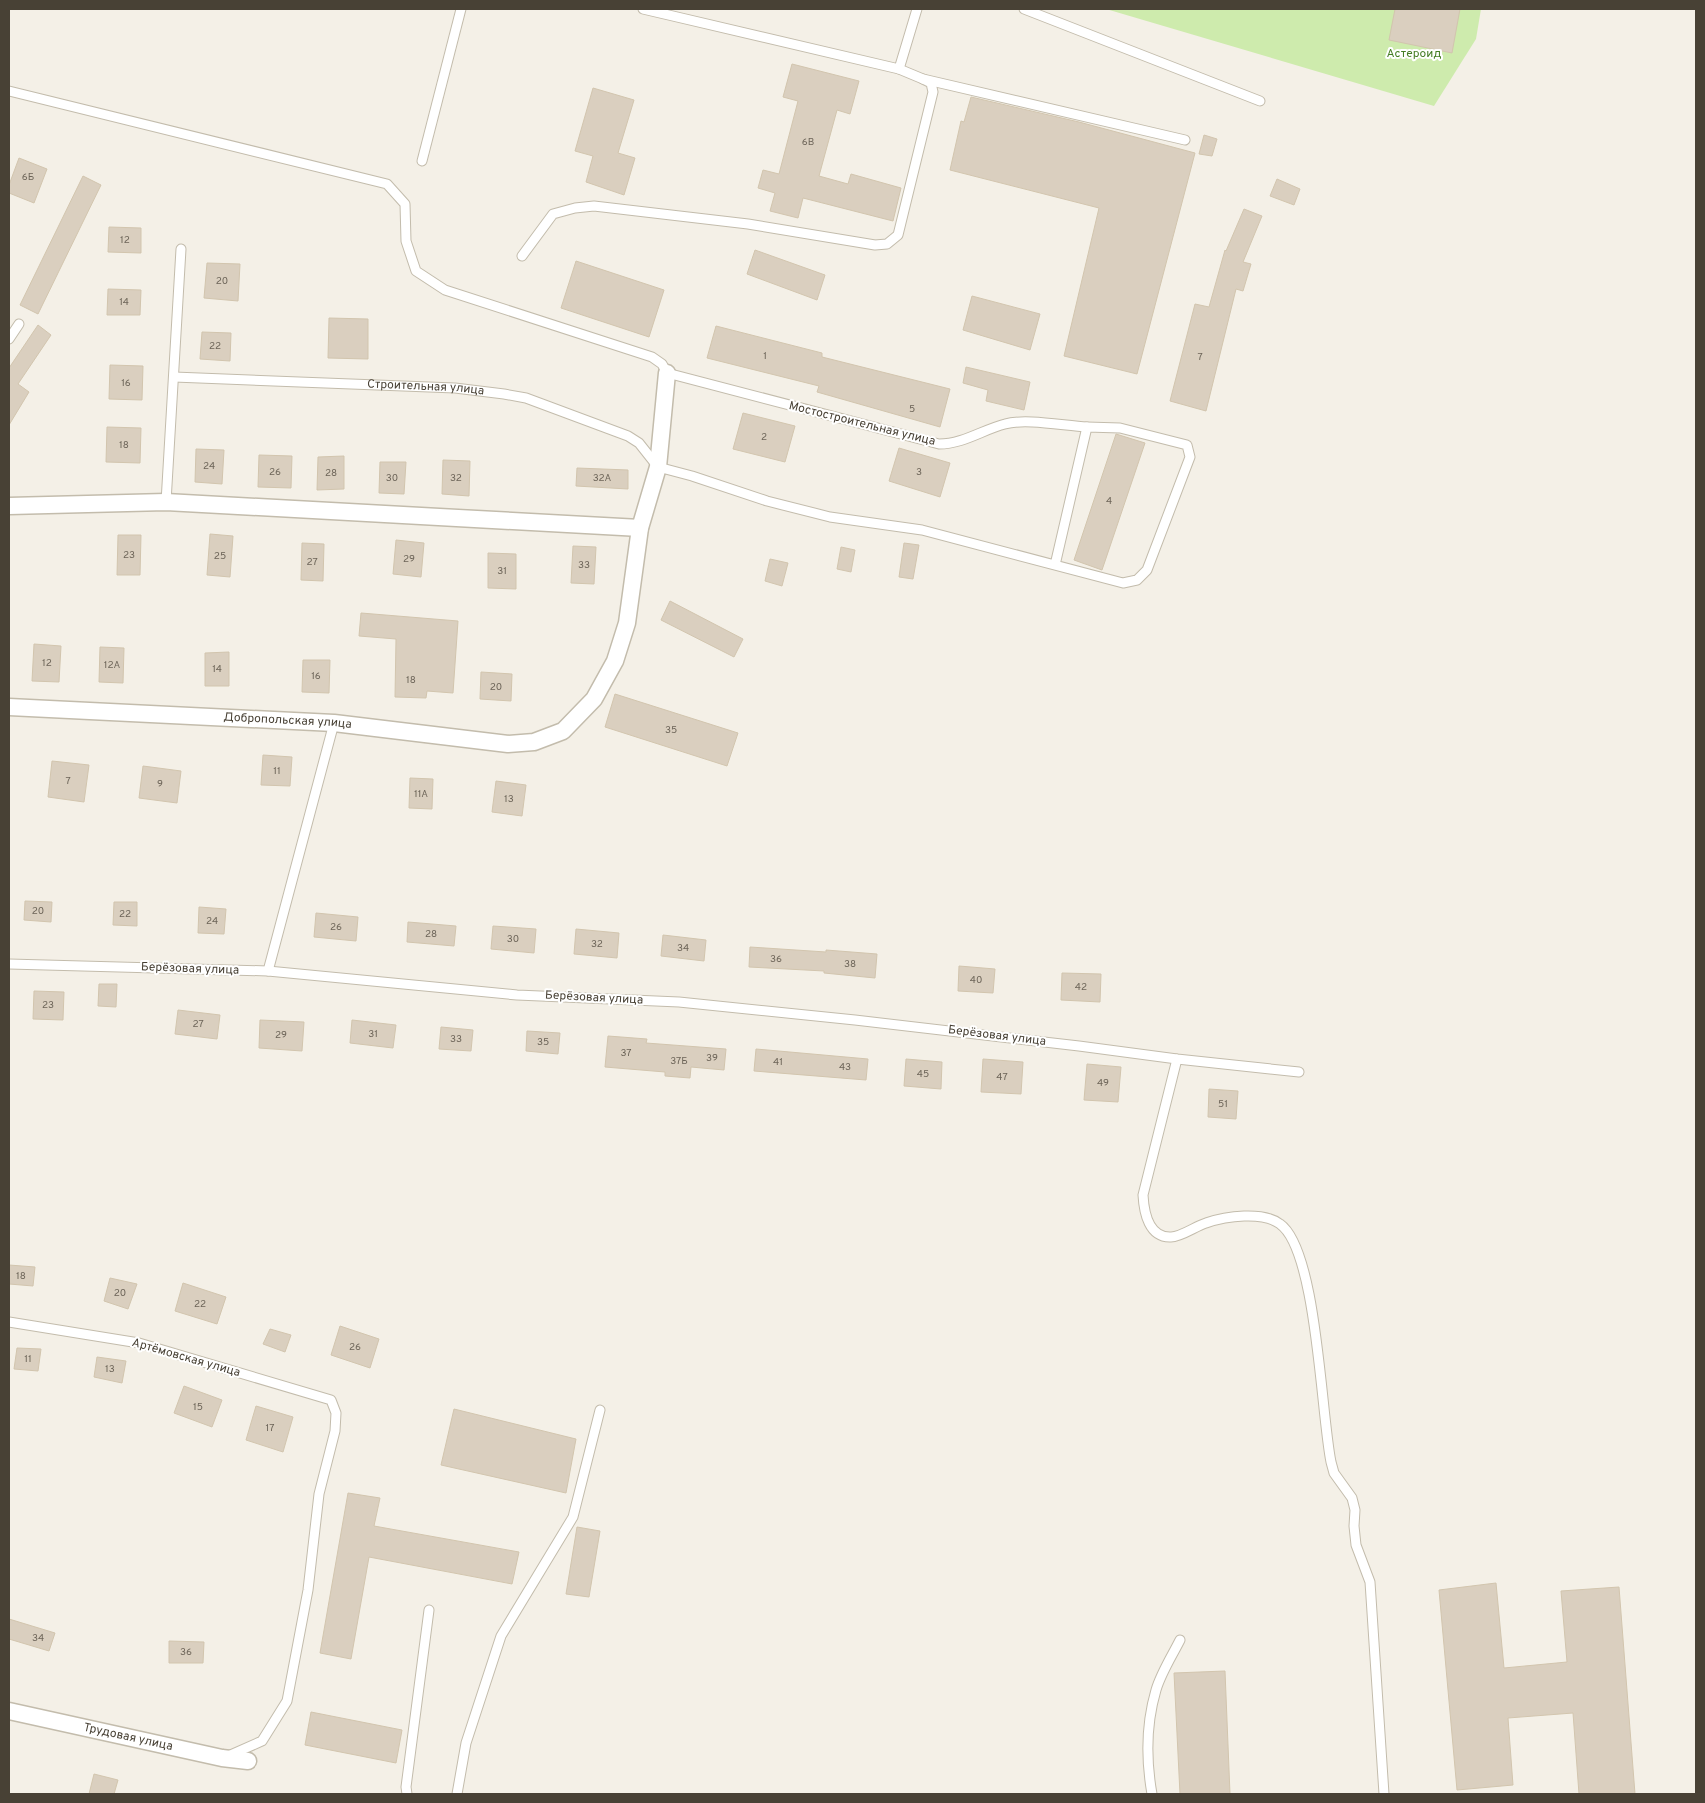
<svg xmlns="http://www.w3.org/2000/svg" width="1705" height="1803" viewBox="0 0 1705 1803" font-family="Overpass,sans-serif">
<rect width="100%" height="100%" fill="#f4f0e7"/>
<path fill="#ceebad" d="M1106,9H1481L1476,39L1434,106Z"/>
<g fill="#dacfbf" stroke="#d2c5ae">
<path d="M1395,9H1460L1452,53L1389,40Z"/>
<path d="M792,64L859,81L850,114L837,110L819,176L848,184L851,174L901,188L893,221L803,198L798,218L770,211L775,193L758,188L763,170L779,174L798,101L783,97Z"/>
<path d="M593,88L634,100L618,153L635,158L624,195L586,182L593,156L575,151Z"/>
<path d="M971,97L1079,122L1195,153L1137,374L1064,356L1099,208L950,170L961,121L964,122Z"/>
<path d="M1204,135L1217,139L1212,156L1199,154Z"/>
<path d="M19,158L47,169L34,203L9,193V185Z"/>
<path d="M83,176L101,185L38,314L20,305Z"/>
<path d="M1277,179L1300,189L1294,205L1270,196Z"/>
<path d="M1244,209L1262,216L1243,262L1251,264L1243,291L1236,289L1206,411L1170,401L1195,304L1209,307L1225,250L1226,251Z"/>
<path d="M109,227L141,228V253L108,252Z"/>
<path d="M755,250L825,275L817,300L747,274Z"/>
<path d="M576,261L664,290L649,337L561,308Z"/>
<path d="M207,263L240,264L238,301L204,298Z"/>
<path d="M108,289L141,290L140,315H107Z"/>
<path d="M972,296L1040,314L1030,350L963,330Z"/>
<path d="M329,318L368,319V359L328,358Z"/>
<path d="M38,325L51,335L18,384L29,392L9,425V368Z"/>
<path d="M716,326L822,353V357L950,389L940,427L817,392L819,386L707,358Z"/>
<path d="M202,332L231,333L230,361L200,359Z"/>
<path d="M110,365L143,366L142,400L109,399Z"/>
<path d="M966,367L1030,382L1024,410L986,401L988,390L963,383Z"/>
<path d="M743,413L795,426L785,462L733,449Z"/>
<path d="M107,427L141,428L140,463L106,462Z"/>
<path d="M1116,434L1145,443L1102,570L1074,560Z"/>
<path d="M899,448L950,463L940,497L889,481Z"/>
<path d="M196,449L224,450L222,484L195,482Z"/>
<path d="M259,455L292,456L291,488L258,487Z"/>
<path d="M344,456V489L317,490L318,457Z"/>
<path d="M443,460L470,461L469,496L442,494Z"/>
<path d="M380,462H406L404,494L379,493Z"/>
<path d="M577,468L628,470V489L576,486Z"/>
<path d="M210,534L233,536L230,577L207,575Z"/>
<path d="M118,535H141L140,575H117Z"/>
<path d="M396,540L424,543L421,577L393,574Z"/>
<path d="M302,543L324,544L323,581L301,580Z"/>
<path d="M904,543L919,545L913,579L899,577Z"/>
<path d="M573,546L596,547L594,584L571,583Z"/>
<path d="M841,547L855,550L851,572L837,569Z"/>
<path d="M488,553L516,554V589L488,588Z"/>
<path d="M770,559L788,563L782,586L765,581Z"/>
<path d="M670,601L743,639L734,657L661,620Z"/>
<path d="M361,613L458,621L453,693L427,691L426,698L395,697L396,639L359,636Z"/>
<path d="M34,644L61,646L59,682L32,681Z"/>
<path d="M100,647L124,648L123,683L99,682Z"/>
<path d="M229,652V686H205V653Z"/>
<path d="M303,660H330L329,693L302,692Z"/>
<path d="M481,672L512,674L511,701L480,699Z"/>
<path d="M615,694L738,733L727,766L605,727Z"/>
<path d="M263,755L292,757L290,786L261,785Z"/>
<path d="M52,761L89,765L84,802L48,797Z"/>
<path d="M143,766L181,771L177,803L139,798Z"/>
<path d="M410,778L433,779L432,809L409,808Z"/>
<path d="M496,781L526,785L522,816L492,812Z"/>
<path d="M25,901L52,902L51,922L24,920Z"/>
<path d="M114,902H137V926L113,925Z"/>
<path d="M199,907L226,909L224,934L198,933Z"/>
<path d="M316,913L358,917L356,941L314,937Z"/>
<path d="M408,922L456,926L454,946L407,942Z"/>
<path d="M493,926L536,929L534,953L491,949Z"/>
<path d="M576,929L619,933L617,958L574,954Z"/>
<path d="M663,935L706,940L704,961L661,956Z"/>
<path d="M750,947L826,952V950L877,954L875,978L824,973V971L749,967Z"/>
<path d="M959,966L995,969L993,993L958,991Z"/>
<path d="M1062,973L1101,974L1100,1002L1061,1000Z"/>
<path d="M99,984H117L116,1007L98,1006Z"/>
<path d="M34,991L64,992L63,1020L33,1019Z"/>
<path d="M178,1010L220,1015L217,1039L175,1034Z"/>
<path d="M260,1020L304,1022L302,1051L259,1048Z"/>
<path d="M352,1020L396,1025L393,1048L350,1043Z"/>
<path d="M441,1027L473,1030L471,1051L439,1049Z"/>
<path d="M527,1031L560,1033L558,1054L526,1051Z"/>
<path d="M608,1036L647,1039L646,1043L726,1049L724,1070L691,1067L690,1078L665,1076V1072L605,1067Z"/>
<path d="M756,1049L868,1059L866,1080L754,1071Z"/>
<path d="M906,1059L942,1062L941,1089L904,1086Z"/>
<path d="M983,1059L1023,1062L1021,1094L981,1092Z"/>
<path d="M1087,1064L1121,1067L1118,1102L1084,1100Z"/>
<path d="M1209,1089L1238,1091L1236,1119L1208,1117Z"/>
<path d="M9,1265L35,1267L33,1286L9,1284Z"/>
<path d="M110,1278L137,1284L128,1309L104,1301Z"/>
<path d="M183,1283L226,1297L217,1324L175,1311Z"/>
<path d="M340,1326L379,1339L370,1368L331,1355Z"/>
<path d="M270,1329L291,1335L285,1352L263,1344Z"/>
<path d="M17,1348L41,1349L38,1371L14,1369Z"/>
<path d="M97,1357L126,1361L122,1383L94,1377Z"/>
<path d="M184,1386L222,1400L212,1427L174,1413Z"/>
<path d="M256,1406L293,1417L283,1452L246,1440Z"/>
<path d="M454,1409L576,1439L566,1493L441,1465Z"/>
<path d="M348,1493L380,1498L374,1526L519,1552L512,1584L369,1557L351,1659L320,1653Z"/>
<path d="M577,1527L600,1531L589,1597L566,1594Z"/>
<path d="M1496,1583L1504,1668L1567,1662L1561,1591L1619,1587L1635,1794H1579L1573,1713L1508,1718L1513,1785L1457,1790L1439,1590Z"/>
<path d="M9,1619L55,1633L49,1651L9,1639Z"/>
<path d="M169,1641L204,1642L203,1663H169Z"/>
<path d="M1225,1671L1230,1794H1180L1174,1673Z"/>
<path d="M311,1712L402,1730L396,1763L305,1745Z"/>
<path d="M94,1774L118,1780L114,1794H89Z"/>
</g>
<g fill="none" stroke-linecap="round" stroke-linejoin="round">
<defs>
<g id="service">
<path d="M643,9L899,69L917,9"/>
<path d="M1024,9L1260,101"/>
<path d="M899,69L923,79L1185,140"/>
<path d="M9,91L387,184L405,204L406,241L416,271L445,290L652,357L662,364L667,373L939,444C963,444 982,430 1005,424C1026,418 1065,426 1087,427"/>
<path d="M422,161L461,9"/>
<path d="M522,256L553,214L575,208L594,206L748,224L875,245L887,244L898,235L933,92L931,83L923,79"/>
<path d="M9,339L19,324"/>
<path id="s1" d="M174,377L455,388L504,394L526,398L628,436L639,443L658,467L692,476L767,501L830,517L922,530L1123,583L1137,580L1147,570L1190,457L1187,445L1120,428L1087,427L1055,565"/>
<path d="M166,502L181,249"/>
<path d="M9,964L268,971L517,995L679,1002L855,1020L1079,1046L1177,1059L1299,1072"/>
<path d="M268,971L334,723"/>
<path d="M1177,1059L1143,1195C1144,1213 1149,1238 1171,1237C1181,1237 1196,1226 1206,1223C1226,1216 1263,1211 1280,1224C1317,1250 1321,1414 1331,1462L1334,1473L1352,1498L1355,1510L1354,1526L1356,1545L1370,1582L1384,1794"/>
<path d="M9,1322L139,1343L331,1400L336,1413L335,1431L319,1494L308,1590L287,1701L262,1741L228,1756"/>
<path d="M407,1794L406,1787L429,1610"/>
<path d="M457,1794L466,1743L501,1636L573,1517L600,1410"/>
<path d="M1152,1794C1146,1760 1146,1724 1156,1690C1161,1673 1172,1656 1180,1640"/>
</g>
<g id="minor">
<path d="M9,506L166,502L640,528"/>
<path id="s2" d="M9,707L334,723L508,744L534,742L563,731L594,699L615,661L627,623L640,528L658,467L667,373"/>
<path id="s3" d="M9,1711L222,1758L248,1761"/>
</g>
</defs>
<use href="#service" stroke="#c3bcac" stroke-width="11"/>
<use href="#minor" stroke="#c3bcac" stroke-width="19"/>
<use href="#service" stroke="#fff" stroke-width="9"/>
<use href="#minor" stroke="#fff" stroke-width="16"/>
</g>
<g text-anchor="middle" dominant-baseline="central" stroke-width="4" stroke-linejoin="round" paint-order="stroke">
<g font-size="10" fill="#6c6458">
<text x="808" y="142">6В</text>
<text x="28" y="177">6Б</text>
<text x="125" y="240">12</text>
<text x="222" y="281">20</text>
<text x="124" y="302">14</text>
<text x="215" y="346">22</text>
<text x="765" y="356">1</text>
<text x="1200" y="357">7</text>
<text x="126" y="383">16</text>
<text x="912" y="409">5</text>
<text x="764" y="437">2</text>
<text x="124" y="445">18</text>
<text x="209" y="466">24</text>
<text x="275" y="472">26</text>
<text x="919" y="472">3</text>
<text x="331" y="473">28</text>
<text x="392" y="478">30</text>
<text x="456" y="478">32</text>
<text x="602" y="478">32А</text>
<text x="1109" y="501">4</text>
<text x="129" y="555">23</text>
<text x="220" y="556">25</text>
<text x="409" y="559">29</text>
<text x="312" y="562">27</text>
<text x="584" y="565">33</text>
<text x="502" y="571">31</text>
<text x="47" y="663">12</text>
<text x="112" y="665">12А</text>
<text x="217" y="669">14</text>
<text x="316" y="676">16</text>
<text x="411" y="680">18</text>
<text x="496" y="687">20</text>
<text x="671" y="730">35</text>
<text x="277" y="771">11</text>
<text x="68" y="781">7</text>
<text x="160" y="784">9</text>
<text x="421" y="794">11А</text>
<text x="509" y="799">13</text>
<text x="38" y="911">20</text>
<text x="125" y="914">22</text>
<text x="212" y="921">24</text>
<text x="336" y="927">26</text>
<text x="431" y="934">28</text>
<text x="513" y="939">30</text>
<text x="597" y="944">32</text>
<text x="683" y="948">34</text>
<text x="776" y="959">36</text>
<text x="850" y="964">38</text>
<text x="976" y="980">40</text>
<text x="1081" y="987">42</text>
<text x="48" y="1005">23</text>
<text x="198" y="1024">27</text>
<text x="373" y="1034">31</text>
<text x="281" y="1035">29</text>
<text x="456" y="1039">33</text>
<text x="543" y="1042">35</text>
<text x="626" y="1053">37</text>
<text x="712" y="1058">39</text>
<text x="679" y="1061">37Б</text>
<text x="778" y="1062">41</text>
<text x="845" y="1067">43</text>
<text x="923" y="1074">45</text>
<text x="1002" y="1077">47</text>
<text x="1103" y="1083">49</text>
<text x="1223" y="1104">51</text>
<text x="21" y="1276">18</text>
<text x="120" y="1293">20</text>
<text x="200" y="1304">22</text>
<text x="355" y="1347">26</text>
<text x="28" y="1359">11</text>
<text x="110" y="1369">13</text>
<text x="198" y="1407">15</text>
<text x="270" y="1428">17</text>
<text x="38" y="1638">34</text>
<text x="186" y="1652">36</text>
</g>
<g font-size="12" fill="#457d25" stroke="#fff">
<text x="1414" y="54">Астероид</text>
</g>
<g font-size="12" fill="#484135" stroke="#fff">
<text stroke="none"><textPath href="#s1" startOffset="252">Строительная улица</textPath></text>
<text transform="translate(862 424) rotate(14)">Мостостроительная улица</text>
<text stroke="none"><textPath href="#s2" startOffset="279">Добропольская улица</textPath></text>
<text transform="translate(190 969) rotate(2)">Берёзовая улица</text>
<text transform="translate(594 998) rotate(3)">Берёзовая улица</text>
<text transform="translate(997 1036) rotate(7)">Берёзовая улица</text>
<text transform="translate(186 1358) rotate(16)">Артёмовская улица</text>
<text stroke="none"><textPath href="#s3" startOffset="122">Трудовая улица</textPath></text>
</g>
</g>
<rect width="1705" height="1803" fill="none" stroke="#484135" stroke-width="20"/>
</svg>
